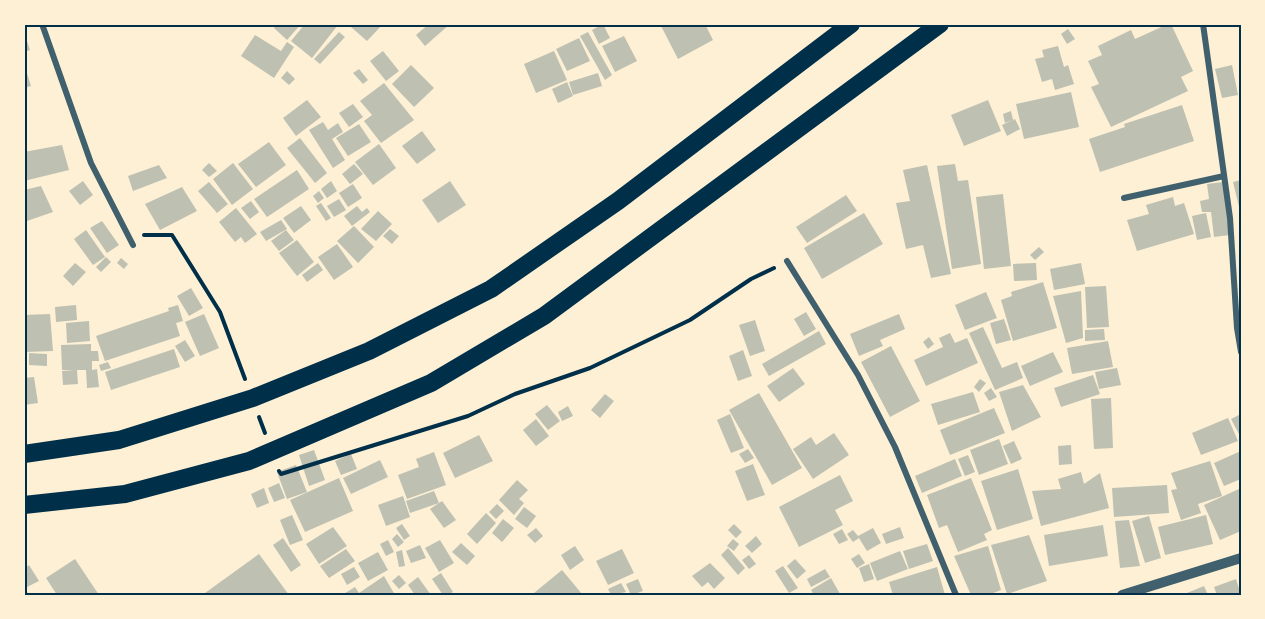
<svg xmlns="http://www.w3.org/2000/svg" width="1265" height="619" viewBox="0 0 1265 619" font-family="Helvetica,sans-serif">
<rect width="100%" height="100%" fill="#fdf0d5"/>
<g fill="#bec0b2">
<path d="M277,24H301L287,40L274,28Z"/>
<path d="M305,24L338,25L312,58L291,41Z"/>
<path d="M354,24H383L367,41L351,27Z"/>
<path d="M429,24H450L425,46L416,35Z"/>
<path d="M603,24L610,38L599,44L592,30Z"/>
<path d="M660,24H705L713,40L678,59Z"/>
<path d="M1168,24H1171L1193,71L1181,77L1188,91L1111,127L1091,87L1099,84L1088,61L1102,55L1098,46L1131,30L1135,39Z"/>
<path d="M1068,29L1075,39L1067,44L1061,34Z"/>
<path d="M24,32L30,50L24,52Z"/>
<path d="M339,32L345,37L320,64L314,59Z"/>
<path d="M588,32L612,75L605,80L580,36Z"/>
<path d="M255,35L281,51L287,42L294,47L274,78L241,56Z"/>
<path d="M624,36L637,61L615,72L602,46Z"/>
<path d="M579,38L590,61L567,71L556,49Z"/>
<path d="M1058,46L1064,67L1068,65L1074,84L1055,90L1052,79L1042,82L1035,59L1044,57L1042,50Z"/>
<path d="M383,51L399,71L386,81L370,61Z"/>
<path d="M554,51L567,80L536,93L524,64Z"/>
<path d="M24,64L31,86L24,88Z"/>
<path d="M411,65L434,88L414,107L392,84Z"/>
<path d="M1232,65L1238,95L1222,98L1215,69Z"/>
<path d="M359,69L368,80L363,84L353,73Z"/>
<path d="M287,71L295,79L289,85L281,78Z"/>
<path d="M598,73L602,86L573,95L569,82Z"/>
<path d="M567,82L573,96L558,103L552,89Z"/>
<path d="M384,83L414,120L381,143L364,121L372,115L360,101Z"/>
<path d="M1071,92L1079,127L1024,139L1016,104Z"/>
<path d="M307,100L321,117L296,136L283,118Z"/>
<path d="M988,100L1001,131L964,146L951,115Z"/>
<path d="M353,104L363,117L349,127L339,113Z"/>
<path d="M1182,105L1194,141L1100,172L1089,139L1125,127L1124,124Z"/>
<path d="M1011,111L1013,120L1005,123L1003,114Z"/>
<path d="M1015,119L1020,129L1007,136L1002,125Z"/>
<path d="M323,122L328,130L338,123L343,132L332,139L345,160L333,168L309,130Z"/>
<path d="M359,124L371,142L348,156L336,138Z"/>
<path d="M422,131L436,150L417,164L402,146Z"/>
<path d="M300,138L327,173L315,183L287,148Z"/>
<path d="M269,142L286,165L256,187L238,164Z"/>
<path d="M379,144L396,168L373,185L355,162Z"/>
<path d="M62,145L69,170L24,181V152Z"/>
<path d="M209,163L217,171L209,177L202,170Z"/>
<path d="M233,163L253,189L232,205L213,179Z"/>
<path d="M354,164L363,174L350,184L342,174Z"/>
<path d="M955,164L958,181L968,180L981,264L952,269L937,166Z"/>
<path d="M159,165L167,178L133,191L128,176Z"/>
<path d="M927,165L951,274L931,278L923,245L906,249L896,203L910,201L903,170Z"/>
<path d="M297,170L309,189L267,217L254,199Z"/>
<path d="M1241,180V211H1240L1233,182Z"/>
<path d="M83,181L93,195L80,205L69,191Z"/>
<path d="M331,181L337,191L327,198L321,189Z"/>
<path d="M450,181L466,205L438,223L422,200Z"/>
<path d="M209,182L228,204L217,213L198,191Z"/>
<path d="M1223,182L1230,235L1214,237L1211,212H1202L1200,201L1209,199L1207,184Z"/>
<path d="M353,184L362,198L348,207L339,193Z"/>
<path d="M41,186L53,212L27,221L24,218V190Z"/>
<path d="M182,187L197,211L160,230L145,204Z"/>
<path d="M319,191L324,198L318,203L313,196Z"/>
<path d="M1003,194L1011,266L984,269L976,197Z"/>
<path d="M846,195L857,211L807,243L796,227Z"/>
<path d="M1173,197L1175,206L1184,203L1194,234L1137,251L1127,220L1149,214L1146,205Z"/>
<path d="M339,199L346,210L334,217L327,206Z"/>
<path d="M251,201L259,212L250,219L241,208Z"/>
<path d="M321,203L331,218L326,221L316,206Z"/>
<path d="M301,206L311,220L294,233L283,218Z"/>
<path d="M357,206L362,212L367,208L370,212L352,226L344,216Z"/>
<path d="M236,208L257,234L245,243L241,237L235,242L219,222Z"/>
<path d="M378,211L392,224L376,241L361,229Z"/>
<path d="M864,213L883,244L822,279L804,248Z"/>
<path d="M1206,213L1211,237L1197,240L1192,216Z"/>
<path d="M281,220L287,229L266,241L260,232Z"/>
<path d="M102,221L119,245L107,253L90,228Z"/>
<path d="M354,226L374,247L358,263L337,241Z"/>
<path d="M390,229L399,236L392,244L383,236Z"/>
<path d="M86,230L105,257L93,265L74,239Z"/>
<path d="M286,230L294,240L279,251L271,241Z"/>
<path d="M297,240L314,262L297,276L279,253Z"/>
<path d="M337,244L353,267L334,280L318,257Z"/>
<path d="M1039,247L1044,252L1035,260L1030,255Z"/>
<path d="M106,257L111,262L101,272L96,267Z"/>
<path d="M121,258L128,264L124,269L117,263Z"/>
<path d="M75,263L86,272L73,286L63,276Z"/>
<path d="M318,263L323,270L307,282L302,275Z"/>
<path d="M1036,263L1037,280L1014,281L1013,264Z"/>
<path d="M1081,263L1085,284L1054,290L1050,269Z"/>
<path d="M1043,282L1057,328L1013,341L1001,300L1012,296L1011,292Z"/>
<path d="M1106,286L1109,327L1087,328L1085,287Z"/>
<path d="M191,288L203,308L189,316L177,296Z"/>
<path d="M1081,291L1083,338L1066,343L1053,296Z"/>
<path d="M986,292L997,318L965,330L955,305Z"/>
<path d="M76,305L77,320L56,322L55,307Z"/>
<path d="M178,305L183,321L176,323L180,336L105,361L96,336L169,311L168,308Z"/>
<path d="M806,312L816,329L804,336L794,319Z"/>
<path d="M50,314L53,351L25,352L24,315Z"/>
<path d="M204,314L219,348L200,356L185,322Z"/>
<path d="M899,314L905,329L880,340L883,346L859,356L850,334Z"/>
<path d="M1004,319L1011,340L996,344L990,323Z"/>
<path d="M755,320L765,351L750,356L739,325Z"/>
<path d="M89,321L90,341L67,343L66,323Z"/>
<path d="M983,327L1002,368L1017,362L1023,378L995,390L969,333Z"/>
<path d="M1104,329L1105,340L1085,341V330Z"/>
<path d="M819,331L826,344L769,376L762,364Z"/>
<path d="M950,333L955,343L967,338L978,363L926,386L914,360L943,347L939,338Z"/>
<path d="M929,337L934,344L928,349L923,342Z"/>
<path d="M185,340L195,356L185,362L175,346Z"/>
<path d="M1108,341L1113,367L1072,374L1067,348Z"/>
<path d="M91,344V351H98L99,361H92V370L97,369L99,387L87,388L86,370H77L78,384L63,385L62,371H74L62,370L61,345Z"/>
<path d="M891,346L920,401L890,417L861,362Z"/>
<path d="M174,349L180,367L111,390L105,372Z"/>
<path d="M743,350L752,376L738,381L729,356Z"/>
<path d="M1053,352L1063,372L1030,386L1021,366Z"/>
<path d="M29,353L47,354V366L29,365Z"/>
<path d="M108,362L111,368L101,371L99,365Z"/>
<path d="M793,368L805,384L779,402L767,386Z"/>
<path d="M1117,368L1121,385L1099,389L1095,372Z"/>
<path d="M1093,375L1100,394L1061,407L1054,388Z"/>
<path d="M34,377L38,403L24,405V378Z"/>
<path d="M980,379L986,383L979,392L974,387Z"/>
<path d="M1023,385L1041,417L1012,431L999,392Z"/>
<path d="M991,388L997,397L989,401L984,393Z"/>
<path d="M973,392L980,412L938,425L931,404Z"/>
<path d="M759,393L802,468L772,485L729,410Z"/>
<path d="M605,394L614,401L600,418L591,410Z"/>
<path d="M1111,398L1113,448L1094,449L1091,399Z"/>
<path d="M547,405L560,421L548,430L535,414Z"/>
<path d="M568,406L573,416L562,421L558,412Z"/>
<path d="M994,408L1005,433L950,455L940,430Z"/>
<path d="M730,414L744,448L731,453L717,420Z"/>
<path d="M1241,414V433L1239,434L1231,419Z"/>
<path d="M1228,418L1238,441L1201,455L1192,433Z"/>
<path d="M536,419L549,436L536,446L523,430Z"/>
<path d="M834,433L849,455L813,479L793,449L811,437L816,445Z"/>
<path d="M479,435L493,461L455,478L443,453Z"/>
<path d="M999,439L1008,464L979,475L970,450Z"/>
<path d="M1014,441L1022,459L1011,464L1003,446Z"/>
<path d="M1071,445L1072,464L1059,465L1058,446Z"/>
<path d="M748,449L754,458L745,463L739,454Z"/>
<path d="M314,450L325,480L309,486L299,455Z"/>
<path d="M1241,451V479L1224,486L1214,463Z"/>
<path d="M434,452L446,485L407,499L398,475L419,467L416,459Z"/>
<path d="M351,454L357,469L341,475L335,461Z"/>
<path d="M968,455L975,472L965,476L958,459Z"/>
<path d="M955,459L962,476L922,493L915,476Z"/>
<path d="M380,460L388,477L351,494L343,478Z"/>
<path d="M1210,461L1222,496L1198,504L1201,513L1181,520L1171,490L1177,489L1171,473Z"/>
<path d="M753,464L765,495L747,501L735,471Z"/>
<path d="M296,465L307,492L287,499L277,472Z"/>
<path d="M1018,469L1033,519L997,530L981,481Z"/>
<path d="M1081,472L1084,484L1100,473L1109,508L1041,526L1032,491L1061,489L1058,479Z"/>
<path d="M840,475L853,501L835,510L843,525L799,547L779,507Z"/>
<path d="M339,478L353,511L305,532L290,500Z"/>
<path d="M971,478L992,530L984,534L987,540L958,552L947,525L939,528L927,495Z"/>
<path d="M517,480L528,490L519,499L524,503L514,515L499,500Z"/>
<path d="M279,483L285,498L274,502L268,488Z"/>
<path d="M1167,485L1169,513L1114,517L1112,488Z"/>
<path d="M264,488L269,503L257,508L251,494Z"/>
<path d="M1241,488V531L1220,540L1204,505Z"/>
<path d="M434,491L439,503L410,513L406,501Z"/>
<path d="M403,496L410,517L386,526L378,505Z"/>
<path d="M442,501L456,520L444,528L430,509Z"/>
<path d="M497,504L504,511L496,519L489,512Z"/>
<path d="M524,507L536,516L527,528L515,519Z"/>
<path d="M486,513L496,523L477,544L467,534Z"/>
<path d="M292,515L303,540L290,545L280,520Z"/>
<path d="M1206,515L1213,544L1165,555L1158,527Z"/>
<path d="M1149,516L1161,558L1145,563L1132,521Z"/>
<path d="M503,519L514,528L502,542L492,533Z"/>
<path d="M1129,520L1140,566L1120,568L1115,521Z"/>
<path d="M402,524L410,536L404,540L396,528Z"/>
<path d="M734,524L742,532L736,538L728,530Z"/>
<path d="M1103,525L1108,556L1049,566L1044,535Z"/>
<path d="M333,527L347,546L319,564L306,544Z"/>
<path d="M900,527L904,538L886,544L882,534Z"/>
<path d="M536,528L543,536L535,543L527,535Z"/>
<path d="M873,528L881,543L867,551L859,538L853,542L847,534L853,530L858,536Z"/>
<path d="M842,529L848,540L839,544L833,534Z"/>
<path d="M397,534L404,542L398,547L392,539Z"/>
<path d="M1029,535L1047,581L1007,594L991,545Z"/>
<path d="M756,536L762,544L752,553L745,546Z"/>
<path d="M283,538L301,565L291,572L273,545Z"/>
<path d="M733,539L739,544L734,551L727,546Z"/>
<path d="M388,540L394,552L386,556L380,544Z"/>
<path d="M440,540L454,563L439,572L425,548Z"/>
<path d="M461,543L475,556L467,565L452,552Z"/>
<path d="M927,544L933,561L909,569L903,551Z"/>
<path d="M420,545L426,558L411,563L406,551Z"/>
<path d="M575,546L584,560L570,570L561,555Z"/>
<path d="M988,546L1001,590L988,595H971L954,556Z"/>
<path d="M728,548L745,568L738,575L721,555Z"/>
<path d="M346,549L355,561L329,578L320,566Z"/>
<path d="M622,549L634,573L608,585L596,561Z"/>
<path d="M402,550L405,566L399,567L396,552Z"/>
<path d="M900,551L908,569L877,581L870,563Z"/>
<path d="M378,552L388,570L368,581L358,563Z"/>
<path d="M259,554L289,595H207L205,593Z"/>
<path d="M859,554L865,563L857,568L851,559Z"/>
<path d="M749,555L756,564L749,569L742,560Z"/>
<path d="M75,559L99,595H57L46,578Z"/>
<path d="M795,559L806,571L797,579L787,566Z"/>
<path d="M710,563L725,578L714,589L708,582L702,587L692,576Z"/>
<path d="M869,564L874,579L864,582L859,568Z"/>
<path d="M29,565L39,581L25,588L29,595H24V569Z"/>
<path d="M783,566L798,588L789,593L775,571Z"/>
<path d="M354,567L360,577L347,585L341,574Z"/>
<path d="M937,567L945,595H893L889,582Z"/>
<path d="M825,569L830,577L811,587L807,579Z"/>
<path d="M562,570L582,594L535,595L534,593Z"/>
<path d="M441,573L453,592L447,595H443L432,579Z"/>
<path d="M399,575L406,583L399,589L392,581Z"/>
<path d="M384,576L395,595H342L355,587L359,593Z"/>
<path d="M418,577L431,595H415L408,585Z"/>
<path d="M831,578L840,594L814,595L811,590Z"/>
<path d="M638,579L643,591L631,595L626,584Z"/>
<path d="M1236,579L1241,595H1217L1214,587Z"/>
<path d="M621,583L626,592L611,595L608,589Z"/>
<path d="M1204,586L1208,595H1182Z"/>
</g>
<g fill="none" stroke-linecap="round" stroke-linejoin="round">
<g stroke="#003049" stroke-width="4">
<path d="M144,235H172L220,312L245,379"/>
<path d="M259,417L265,433"/>
<path d="M279,471L281,474L468,416L515,394L590,368L690,320L751,279L774,268"/>
</g>
<g stroke="#3f606c" stroke-width="6">
<path d="M42,24L91,163L133,245"/>
<path d="M1203,24L1230,218L1237,328L1241,352"/>
<path d="M1124,198L1224,176"/>
<path d="M787,261L858,375L895,447L956,595"/>
</g>
<path stroke="#3f606c" stroke-width="10" d="M1122,595L1241,558"/>
<g stroke="#003049" stroke-width="18">
<path d="M24,454L119,440L253,398L369,351L491,289L618,201L851,24"/>
<path d="M24,505L125,494L249,461L431,383L544,316L940,24"/>
</g>
</g>
<rect width="1265" height="619" fill="none" stroke="#fdf0d5" stroke-width="51"/>
<rect x="26" y="26" width="1214" height="568" fill="none" stroke="#003049" stroke-width="2"/>
</svg>
